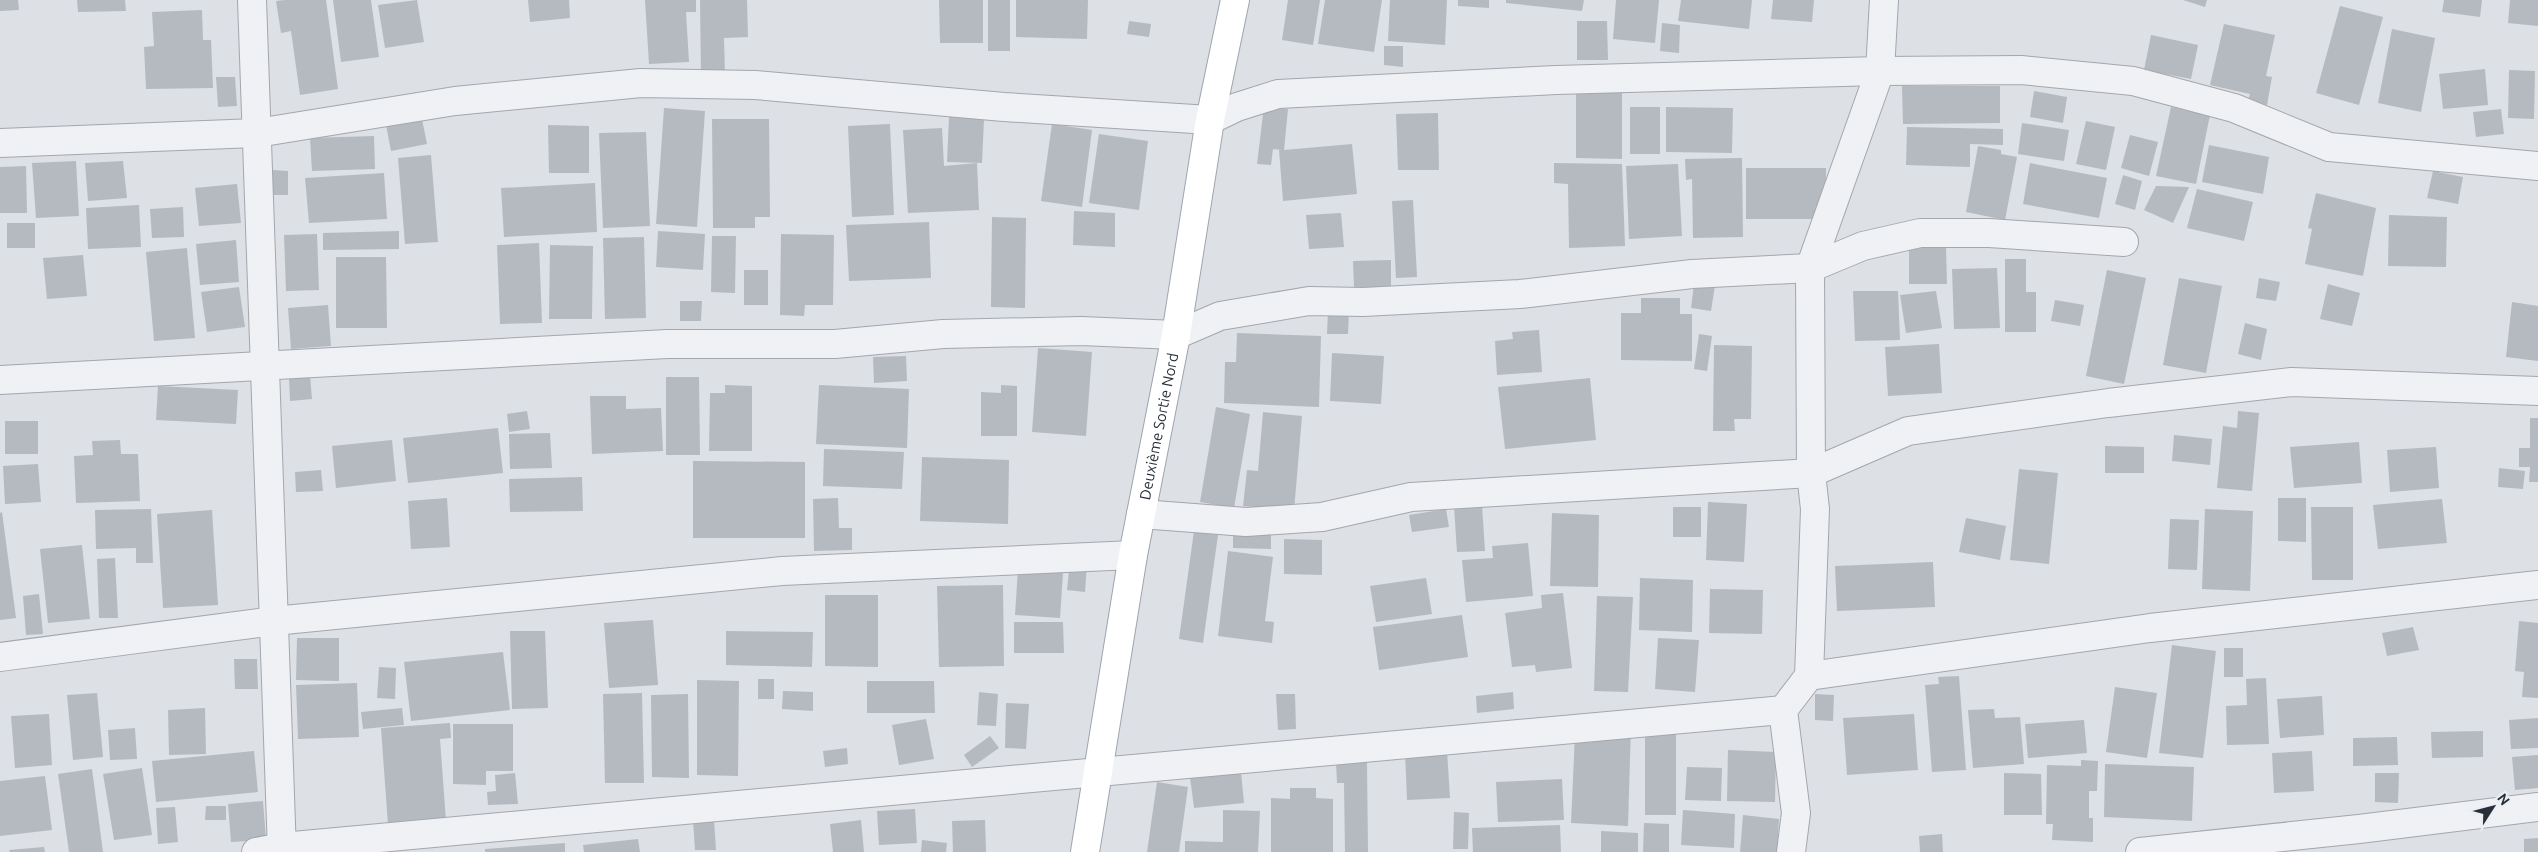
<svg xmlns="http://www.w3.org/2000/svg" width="2538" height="852" viewBox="0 0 2538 852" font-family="Ubuntu,sans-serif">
<rect width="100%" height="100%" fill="#dde0e5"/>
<g fill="#b5bac1">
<path d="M0,0H18L19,10L0,11Z"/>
<path d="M77,0H125L126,11L78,12Z"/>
<path d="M285,0H326L338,89L300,95L291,31L281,33L276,1Z"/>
<path d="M333,0H371L379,57L341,62Z"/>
<path d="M417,0L424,42L385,48L378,5Z"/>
<path d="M528,0H569L570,18L530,22Z"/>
<path d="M645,0H696V12H686L689,62L649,64Z"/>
<path d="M700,0H747L748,37L724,38L725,76H701Z"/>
<path d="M939,0H983V43H940Z"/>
<rect x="988" y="0" width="22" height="51"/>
<path d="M1016,0H1088L1087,39L1016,37Z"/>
<path d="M1288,0H1320L1313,45L1282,40Z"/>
<path d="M1325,0H1382L1374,52L1318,44Z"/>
<path d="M1390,0H1447L1445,45L1388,41Z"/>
<path d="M1458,0H1489V8L1458,6Z"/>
<path d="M1506,0H1584L1582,11L1506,3Z"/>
<path d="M1616,0H1659L1655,43L1613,39Z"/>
<path d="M1681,0H1752L1749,29L1678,21Z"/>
<path d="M1773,0H1814L1812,22L1771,19Z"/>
<path d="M2183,0H2207L2205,7Z"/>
<path d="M2444,0H2482L2480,17L2442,12Z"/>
<path d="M2510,0H2538V26L2508,23Z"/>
<path d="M2340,6L2383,17L2359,105L2316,93Z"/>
<path d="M202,10L203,40H211L213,88L146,89L144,47L154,46L152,12Z"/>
<path d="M1129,21L1151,24L1149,37L1127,34Z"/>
<path d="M1577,21H1607L1608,60H1577Z"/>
<path d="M1662,23L1680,25L1679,53L1660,51Z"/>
<path d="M2224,24L2275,35L2266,76L2272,77L2267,105L2248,100L2250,94L2210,85Z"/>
<path d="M2392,29L2435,38L2421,112L2378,103Z"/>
<path d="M2151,35L2198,45L2191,79L2144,70Z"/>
<path d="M1384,46H1403V67L1384,65Z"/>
<path d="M2485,69L2488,105L2443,109L2439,74Z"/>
<path d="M2509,70L2535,71L2534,119L2508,118Z"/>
<path d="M216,77H235L237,106L218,107Z"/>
<path d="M1902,86H2000V123L1903,124Z"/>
<path d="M2034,91L2067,97L2063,123L2030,117Z"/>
<path d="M1576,92H1622V159L1576,158Z"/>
<path d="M1264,106L1288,109L1284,150L1352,144L1357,194L1283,201L1279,150H1282L1273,149L1271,165L1257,164Z"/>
<rect x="1630" y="107" width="30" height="47"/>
<path d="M1666,107L1733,108L1732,153L1666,152Z"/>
<path d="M2171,107L2210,115L2196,184L2156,176Z"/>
<path d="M664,108L705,111L697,227L656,224Z"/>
<path d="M2501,109L2504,134L2476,137L2473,112Z"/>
<path d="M1438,113L1439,170H1398L1396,114Z"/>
<path d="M949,117L984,119L982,163L947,162Z"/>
<path d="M422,119L427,144L391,151L386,125Z"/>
<path d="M712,119H769L770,217H755V228H713Z"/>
<path d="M2086,121L2115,127L2106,170L2076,164Z"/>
<path d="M2022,123L2069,130L2064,161L2018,154Z"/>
<path d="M890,124L894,215L852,217L848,126Z"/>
<path d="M1052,124L1092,130L1082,207L1041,201Z"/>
<path d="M548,125L589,126V173H549Z"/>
<path d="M1907,127L2003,129V145L1970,144V167L1906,165Z"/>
<path d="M942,128L944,166L977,163L979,210L908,213L903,130Z"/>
<path d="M646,132L650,226L603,228L599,133Z"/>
<path d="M1099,134L1148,141L1139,210L1089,203Z"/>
<path d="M2130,135L2158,142L2149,176L2121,168Z"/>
<path d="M374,136L375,169L312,171L310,138Z"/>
<path d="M2209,145L2269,157L2263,194L2202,182Z"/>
<path d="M1978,146L2001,150V154L2017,157L2005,220L1966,212Z"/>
<path d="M431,155L438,242L405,244L398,158Z"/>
<path d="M1742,158L1743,237L1693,238L1692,179L1686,180L1685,159Z"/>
<path d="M76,161L79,216L36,218L32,163Z"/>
<path d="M123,161L127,198L88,201L85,163Z"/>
<path d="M1554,163L1622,164L1625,246L1569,248L1568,184L1554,183Z"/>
<path d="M2030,163L2107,178L2099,218L2023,204Z"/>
<path d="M1678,164L1682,236L1629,239L1626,166Z"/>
<path d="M26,166L27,213H0V167Z"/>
<rect x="1746" y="168" width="80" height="51"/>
<path d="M272,170L288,171V195H271Z"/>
<path d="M2433,171L2463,177L2458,204L2427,198Z"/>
<path d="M384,173L387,219L309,223L305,178Z"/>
<path d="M2123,175L2142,181L2135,210L2115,204Z"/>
<path d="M595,183L597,232L504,237L501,188Z"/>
<path d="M237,184L241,223L199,226L195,188Z"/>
<path d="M2156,186L2189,187L2173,223L2144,210Z"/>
<path d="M2197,189L2253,202L2244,241L2187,228Z"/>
<path d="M2316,193L2376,208L2363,276L2305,264L2312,229L2308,228Z"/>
<path d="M1413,200L1417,277L1396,278L1392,201Z"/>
<path d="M139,205L141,247L88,249L86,208Z"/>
<path d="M183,207L184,237L152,238L150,209Z"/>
<path d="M1074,211L1115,213V247L1073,245Z"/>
<path d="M1341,213L1344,247L1309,249L1306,215Z"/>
<path d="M2389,215L2447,217L2446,267L2388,266Z"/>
<path d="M992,217L1026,218L1025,308L991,307Z"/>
<path d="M929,222L931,278L849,281L846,225Z"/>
<rect x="7" y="223" width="28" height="25"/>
<path d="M399,231V249L323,250V233Z"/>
<path d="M658,231L705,234L703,270L656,267Z"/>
<path d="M317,234L319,290L286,291L284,235Z"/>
<path d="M781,234L834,235L833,305H805L804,316L780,315Z"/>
<path d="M712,236H736L735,293L711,292Z"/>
<path d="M644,237L646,318L605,319L603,238Z"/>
<path d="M236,240L239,282L200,285L196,244Z"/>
<path d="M539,243L542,323L500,324L497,245Z"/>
<path d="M550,245L593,246L592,319H549Z"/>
<path d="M1946,247L1947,284H1909V248Z"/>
<path d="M187,248L195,338L154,341L146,252Z"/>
<path d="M83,255L87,296L47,299L43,258Z"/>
<path d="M336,257H386L387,328H336Z"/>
<path d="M2005,259H2026V292H2036V332H2005Z"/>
<path d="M1391,260V287H1354L1353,261Z"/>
<path d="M1997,268L2000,328L1954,329L1952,269Z"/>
<rect x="744" y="270" width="24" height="35"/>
<path d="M2107,270L2146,278L2124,384L2086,376Z"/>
<path d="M1695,276L1716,279L1711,311L1691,308Z"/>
<path d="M2179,278L2222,286L2206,373L2163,365Z"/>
<path d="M2259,278L2280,282L2276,301L2256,298Z"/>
<path d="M2328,284L2360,293L2352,326L2320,319Z"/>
<path d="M239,287L245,327L207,332L201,292Z"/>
<path d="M1853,291H1898L1900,340L1855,341Z"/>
<path d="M1936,291L1942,328L1906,333L1900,295Z"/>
<path d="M1641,298H1680V314H1692V361L1621,360V313H1641Z"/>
<path d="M2055,300L2084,305L2080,326L2051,321Z"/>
<path d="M680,301H702L701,321H680Z"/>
<path d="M2512,302L2538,306V361L2506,357Z"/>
<path d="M328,305L331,346L291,349L288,308Z"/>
<path d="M1328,311H1349L1348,334H1327Z"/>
<path d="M2245,323L2267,329L2261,360L2238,354Z"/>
<path d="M1539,330L1542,372L1497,375L1495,341L1513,339L1512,332Z"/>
<path d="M1237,333L1321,336L1319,407L1224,403L1225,362H1236Z"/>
<path d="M1699,334L1712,336L1707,371L1694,369Z"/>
<path d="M1939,344L1942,393L1888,396L1885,347Z"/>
<path d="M1714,345L1752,346L1751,419H1734L1735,431H1713Z"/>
<path d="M1038,348L1092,352L1086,436L1032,432Z"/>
<path d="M1332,353L1384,356L1381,404L1330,401Z"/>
<path d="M906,356L907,381L874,383L873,357Z"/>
<path d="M310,376L312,399L290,401L289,378Z"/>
<path d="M666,377H699L700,455H666Z"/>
<path d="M1590,378L1596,440L1505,449L1498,387Z"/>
<path d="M725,385L752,386V451H709L710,393H725Z"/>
<path d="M819,385L909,389L907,448L816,444Z"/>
<path d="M1001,385L1017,386V436H981V392L1001,393Z"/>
<path d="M158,386L238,390L236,424L156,420Z"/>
<path d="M590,396H626V409L661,408L663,451L592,454Z"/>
<path d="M1216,407L1250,414L1234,508L1200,502Z"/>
<path d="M527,411L530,429L509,432L507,414Z"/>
<path d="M2238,411L2259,413L2252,491L2217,488L2223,426L2237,428Z"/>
<path d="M1263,412L1302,416L1294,511L1243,506L1247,470L1258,471Z"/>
<path d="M2530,418H2538V482H2529L2530,467H2519V448H2530Z"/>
<rect x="5" y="421" width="33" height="33"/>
<path d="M498,428L503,473L408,483L403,438Z"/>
<path d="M550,433L552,468L510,469L509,434Z"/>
<path d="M2174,435L2212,439L2210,465L2172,461Z"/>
<path d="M120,440L121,454H138L140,501L76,503L74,456L93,455L92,441Z"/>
<path d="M392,440L396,481L336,488L332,446Z"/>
<path d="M2359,442L2362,483L2294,488L2290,447Z"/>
<path d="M2105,446L2144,447V473H2105Z"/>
<path d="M2436,447L2439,488L2390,492L2387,450Z"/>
<path d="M824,449L904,452L902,489L823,486Z"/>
<path d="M922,457L1009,460L1008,524L920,521Z"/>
<path d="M693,461L805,462V538H693Z"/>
<path d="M38,464L41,502L5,504L3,466Z"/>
<path d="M2499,468L2525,471L2523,489L2498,487Z"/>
<path d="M2019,469L2058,473L2049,564L2010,560Z"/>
<path d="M321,470L323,491L296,492L295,472Z"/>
<path d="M582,477L583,511L510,512L509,479Z"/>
<path d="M447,498L450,547L411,549L408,501Z"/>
<path d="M838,498L839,528H852V550L814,551L813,499Z"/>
<path d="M2278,498H2306V542L2278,541Z"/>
<path d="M2442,499L2447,543L2378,549L2373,505Z"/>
<path d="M1708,502L1747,504L1744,562L1706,560Z"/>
<path d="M1482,505L1485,551L1457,552L1454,506Z"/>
<rect x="1673" y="507" width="28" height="30"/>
<path d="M2311,507H2353V580H2312Z"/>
<path d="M151,509L153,563H136V548L96,549L95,510Z"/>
<path d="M1446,509L1449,527L1412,532L1409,515Z"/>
<path d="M2205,509L2253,511L2250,591L2202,589Z"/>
<path d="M212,510L218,605L163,608L157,514Z"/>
<path d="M2,512L16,618L0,620V513Z"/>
<path d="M1552,513L1599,515L1598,587L1550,586Z"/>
<path d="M1966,518L2006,526L2000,560L1959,552Z"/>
<path d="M2170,519L2199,520L2197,570L2168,569Z"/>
<path d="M1233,528L1271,529V549L1233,548Z"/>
<path d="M1194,531L1218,535L1203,643L1179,639Z"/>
<path d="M1284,539L1322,540V575L1284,574Z"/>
<path d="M1528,543L1533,596L1466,602L1462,560L1493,558L1492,546Z"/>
<path d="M82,545L90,619L48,623L40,549Z"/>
<path d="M1228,551L1273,557L1265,621L1274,622L1272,643L1218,636Z"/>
<path d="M115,558L118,618H99L97,559Z"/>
<path d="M1070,561L1087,563L1085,592L1067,590Z"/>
<path d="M1933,562L1935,607L1837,611L1835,566Z"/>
<path d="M1018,569L1063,572L1060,618L1015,615Z"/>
<path d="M1426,578L1432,614L1376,622L1370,586Z"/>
<path d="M1640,578L1693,580L1692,632L1639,630Z"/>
<path d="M1003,585L1004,666L939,667L937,586Z"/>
<path d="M1710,589L1763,590L1762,634L1709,633Z"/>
<path d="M1563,593L1572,668L1536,672L1535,665L1512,667L1505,613L1542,608L1541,595Z"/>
<path d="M39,594L43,634L26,635L23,596Z"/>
<path d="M825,595H878V667L825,666Z"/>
<path d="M1597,596L1633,597L1628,692L1594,691Z"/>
<path d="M1462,615L1468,657L1379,670L1373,627Z"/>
<path d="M653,620L658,685L609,688L604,623Z"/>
<path d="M2519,621L2538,623V698L2522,697L2524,672L2515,671Z"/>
<path d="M1014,622H1063L1064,653H1014Z"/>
<path d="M2413,627L2419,650L2387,656L2382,633Z"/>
<path d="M510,631H545L548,708L512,709Z"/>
<path d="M726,631L813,632L812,667L726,665Z"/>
<path d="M297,638H339V681L296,680Z"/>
<path d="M1658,638L1699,640L1695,692L1655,689Z"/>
<path d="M2172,645L2216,651L2203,758L2159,753Z"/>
<rect x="2224" y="648" width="19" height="29"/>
<path d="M503,652L510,710L411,721L404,662Z"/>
<path d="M234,659H257L258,689H235Z"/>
<path d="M379,667L396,668L395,699L377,698Z"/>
<path d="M1959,676L1966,770L1932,772L1925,685L1939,684L1938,677Z"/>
<path d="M2266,678L2269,744L2227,745L2226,706L2247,705L2246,679Z"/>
<rect x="758" y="679" width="16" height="20"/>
<path d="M697,680L739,681L738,776L697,775Z"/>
<path d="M867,681H934L935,713H867Z"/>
<path d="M357,683L359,737L298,739L296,685Z"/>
<path d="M2115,687L2157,693L2147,758L2106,752Z"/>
<path d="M783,691L813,692V711L782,709Z"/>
<path d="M979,692L998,694L996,726L977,725Z"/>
<path d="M1513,692L1514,709L1477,713L1476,696Z"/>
<path d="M97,693L103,757L73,760L67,695Z"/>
<path d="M642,693L644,783H605L603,694Z"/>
<path d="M688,694L689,778L652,777L651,695Z"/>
<path d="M1276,694H1295L1296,729L1278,730Z"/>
<path d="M1815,694L1834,695L1833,721L1815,720Z"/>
<path d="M2322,696L2324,735L2280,738L2277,699Z"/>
<path d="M1006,703L1029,704L1026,749L1005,748Z"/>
<path d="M205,708L206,754L169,755L168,710Z"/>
<path d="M402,708L404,725L363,729L361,712Z"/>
<path d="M1994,709L1995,718L2020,717L2024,764L1973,768L1968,710Z"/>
<path d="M49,714L52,765L15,768L11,716Z"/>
<path d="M1914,714L1918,770L1847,775L1843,718Z"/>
<path d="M2538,718V748L2511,749L2509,720Z"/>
<path d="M926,719L934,759L899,765L892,725Z"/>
<path d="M2084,720L2087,753L2028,758L2025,724Z"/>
<path d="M450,723L451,738L440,739L446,821L388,825L381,728Z"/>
<path d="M453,724H513V771H486V785L453,784Z"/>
<path d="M1631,726L1628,826L1571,823L1575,734Z"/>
<path d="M135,728L137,759L110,760L108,730Z"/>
<rect x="1645" y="729" width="31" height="86"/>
<path d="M2483,731V757L2432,758L2431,732Z"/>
<path d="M990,736L999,748L972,767L964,755Z"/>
<path d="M2397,737L2398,765L2353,766V738Z"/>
<path d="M847,748L848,764L825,767L823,751Z"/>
<path d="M1447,750L1450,798L1407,800L1405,752Z"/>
<path d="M1728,750L1776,752L1775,802L1727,801Z"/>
<path d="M254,751L258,792L156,802L152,761Z"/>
<path d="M2312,751L2314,791L2274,793L2272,753Z"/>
<path d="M2538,755V788L2515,790L2512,757Z"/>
<path d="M2081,760L2098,761L2097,791H2089V818H2093V842L2052,840L2053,824H2046L2047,765L2081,766Z"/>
<path d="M1336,762H1367L1368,852H1345L1344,783H1337Z"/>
<path d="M2105,764L2194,767L2192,821L2104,817Z"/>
<path d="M1687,767L1722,768L1721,801L1685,800Z"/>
<path d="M142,768L152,835L114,840L103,774Z"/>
<path d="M92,769L103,852H69L58,774Z"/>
<path d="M1241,772L1244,803L1194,808L1190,777Z"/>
<path d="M515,773L518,804L488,805L487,792L496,791L495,775Z"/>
<path d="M2004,773L2041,774L2042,815H2004Z"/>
<path d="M2375,773H2399L2398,803L2375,802Z"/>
<path d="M45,776L52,830L0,836V781Z"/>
<path d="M1562,779L1564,820L1498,822L1496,782Z"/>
<path d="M1157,782L1188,787L1179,852H1147Z"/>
<path d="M1290,788H1316V798L1333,799V852H1271V798L1290,799Z"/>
<path d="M263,801L266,840L231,842L228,804Z"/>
<path d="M206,806H226V820H205Z"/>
<path d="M175,807L178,842L158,844L156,808Z"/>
<path d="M915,809L917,843L879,845L877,811Z"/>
<path d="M1223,810L1260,811L1258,852H1185V841L1223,842Z"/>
<path d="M1683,810L1735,814L1734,848L1681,845Z"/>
<path d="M1454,812L1469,813L1468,849H1453Z"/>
<path d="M1743,815L1779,819L1777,852H1740Z"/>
<path d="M714,819L716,850H695L693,820Z"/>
<path d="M861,820L864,852H833L830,824Z"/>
<path d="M985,820L986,852H953L952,821Z"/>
<path d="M1644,823L1669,824V852H1643Z"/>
<path d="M1560,825L1561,852H1473L1472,828Z"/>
<path d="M1601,831L1638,833V852H1601Z"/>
<path d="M1942,834L1943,852H1920L1919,836Z"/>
<path d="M2538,838V852H2524V839Z"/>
<path d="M638,839L640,852H584L583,845Z"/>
<path d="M922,840L947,843L946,852H921Z"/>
<path d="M565,843V852H485V849Z"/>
<path d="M44,847L45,852H10L9,850Z"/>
</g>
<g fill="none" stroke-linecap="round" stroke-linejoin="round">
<defs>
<g id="street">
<path d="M252,0L282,852"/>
<path d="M0,143L257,133L455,101L641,83L755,85L1004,107L1210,120L1237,107L1278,94L1556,80L1880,71L2021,70L2133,81L2234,108L2329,147L2538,166"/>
<path d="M0,380L667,344H835L943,334L1081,331L1176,335L1220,316L1309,301L1363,302L1520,294L1692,274L1810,268L1863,246L1920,233H1989L2124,242"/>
<path d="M1141,514L1246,522L1322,517L1411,497L1811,473L1908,431L2108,403L2292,382L2538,391"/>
<path d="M0,657L274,621L782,571L1133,555"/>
<path d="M1809,676L2150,628L2538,585"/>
<path d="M256,852L282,847C782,799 1283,757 1783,710"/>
<path d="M1791,852L1796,813L1783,710L1809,676L1815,509L1811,473L1810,268L1880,71L1884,0"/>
<path d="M2140,852L2359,829L2538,807"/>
</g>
<g id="primary">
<path id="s1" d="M1085,852L1133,555L1176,335L1210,120L1235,0"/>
</g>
</defs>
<use href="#street" stroke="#a3a7ae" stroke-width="30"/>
<use href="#primary" stroke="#9ea5af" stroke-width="30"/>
<use href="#street" stroke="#eff1f4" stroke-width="28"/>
<use href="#primary" stroke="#fff" stroke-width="28"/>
</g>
<g text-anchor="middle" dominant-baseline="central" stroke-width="4.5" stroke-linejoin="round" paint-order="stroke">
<g font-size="15" fill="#282f3a" stroke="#eceff3">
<text stroke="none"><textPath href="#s1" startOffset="432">Deuxième Sortie Nord</textPath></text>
</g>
</g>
<g transform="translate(2493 807) rotate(54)" stroke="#eceff3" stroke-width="4" paint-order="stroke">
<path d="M0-4L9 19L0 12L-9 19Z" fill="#282f3a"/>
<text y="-8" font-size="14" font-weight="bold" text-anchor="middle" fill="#282f3a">N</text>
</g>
</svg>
